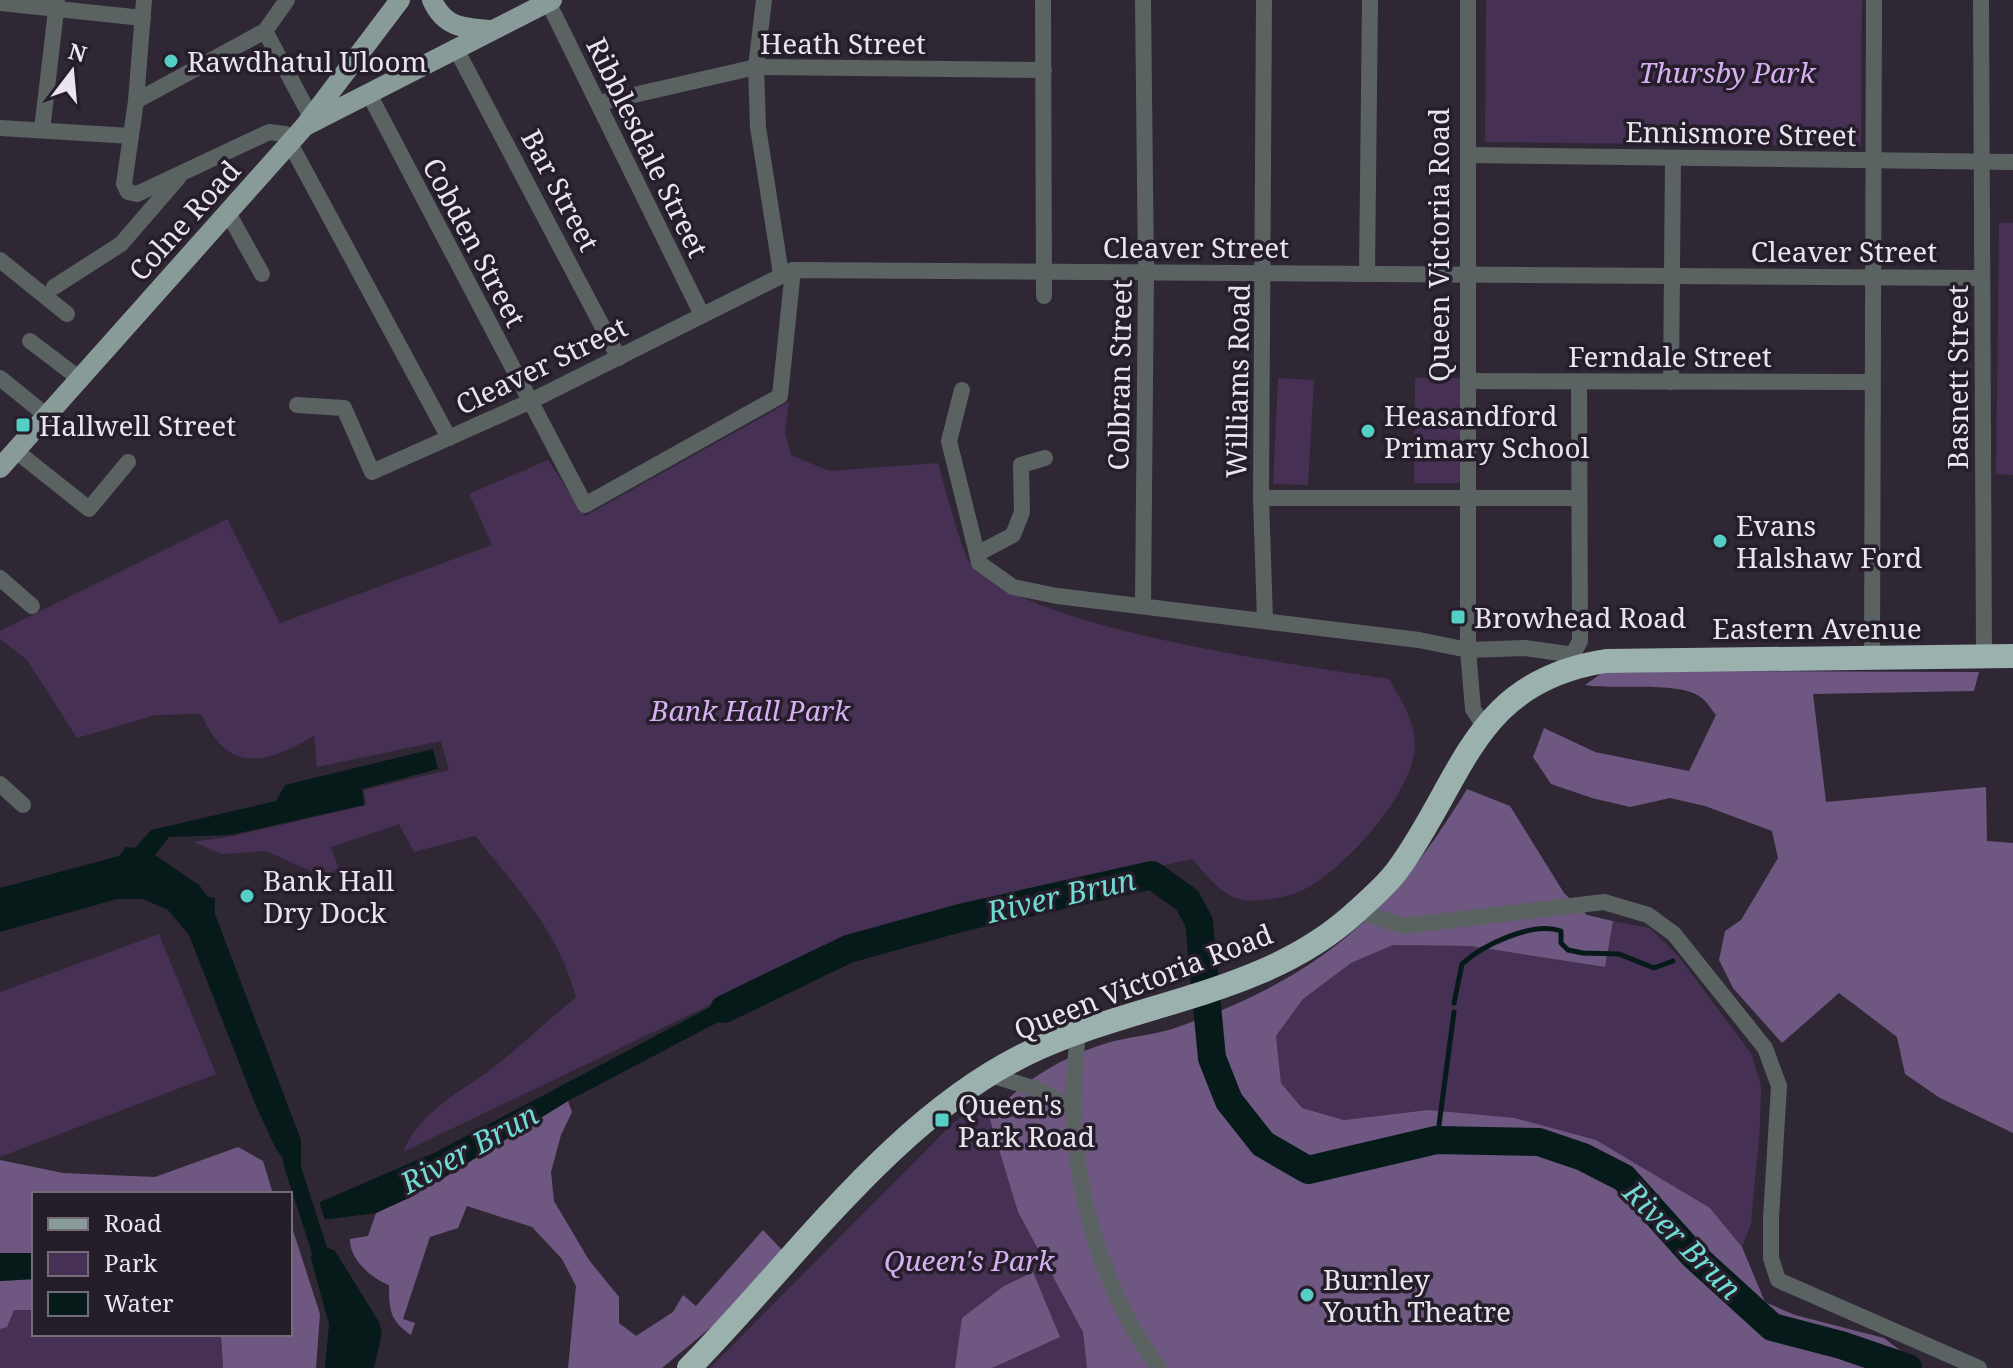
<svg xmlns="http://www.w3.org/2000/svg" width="2013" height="1368" viewBox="0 0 2013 1368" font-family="'Noto Serif',serif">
<rect width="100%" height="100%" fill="#2f2734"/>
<g fill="#463155">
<path d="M1486,0H1862L1861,146L1485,142Z"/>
<path d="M1999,223H2013V475L1996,474Z"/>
<path d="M1278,378L1314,380L1308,485L1273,484Z"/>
<path d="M1415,378H1461L1460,483H1414Z"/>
<path d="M789,402L785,432L791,455L829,471L938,463C944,482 962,557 973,567C1040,631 1291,664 1389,679C1401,700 1415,721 1415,747C1413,794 1341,874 1299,892C1284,898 1259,902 1244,900C1222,897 1206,874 1192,859L886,926L854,936L403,1152C420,1113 452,1097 486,1073C517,1050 546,1022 576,997C558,931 518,889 475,836L414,852L399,824L331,847L339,869L328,874L313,872L266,851L222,854L193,842L234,836L366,805L364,790L449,770L441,741L317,767L314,736C263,765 228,774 201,714L156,715L77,738L27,660L0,639V631L227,519L280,623L492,545L469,494L548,460L585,516Z"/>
<path d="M1613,921L1650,928L1679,957L1752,1055L1761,1087L1760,1126L1751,1224L1742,1247L1710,1208L1428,1110L1344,1120L1302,1108L1281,1083L1276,1036L1303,999L1351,963L1393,945L1470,946L1604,967Z"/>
<path d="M159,934L216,1074L0,1157V992Z"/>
<path d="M989,1096L1028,1104L1139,1368H710L951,1125Z"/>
<path d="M0,1273L11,1281H34V1334H221L223,1368H0Z"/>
</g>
<g fill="#6e5780">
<path d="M1701,671L1979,672L1974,691L1813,694L1826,802L1986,787L1987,841L2013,843V1133L1940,1098L1905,1074L1897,1037L1839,993L1782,1043L1733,988L1719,960L1725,931L1741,920L1778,858L1772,831L1705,806L1670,798L1630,807L1592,798L1551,784L1533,757L1544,728L1595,752L1689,771L1716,715C1711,709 1706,700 1699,696C1676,681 1614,690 1585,685L1602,673Z"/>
<path d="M1467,789L1510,806L1564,893L1587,915L1613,921L1605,967L1470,946L1393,945L1351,963L1303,999L1276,1036L1281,1083L1302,1108L1344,1120L1428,1110L1515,1118L1596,1140L1710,1208L1742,1247L1765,1302L1795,1315L1884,1338L1923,1368H1087L1083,1332L1018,1212L989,1116C1025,1082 1053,1061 1101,1045C1126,1036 1154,1036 1178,1027C1319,977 1390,916 1467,789Z"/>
<path d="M568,1101L572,1112L561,1135L551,1172L554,1201L589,1260L619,1297V1323L636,1336L673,1312L683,1295L696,1306L763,1230L783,1251L727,1314L662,1368H568L576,1286L562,1259L532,1227L467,1206L458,1228L430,1237L403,1319L415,1323L411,1335C390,1321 389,1310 389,1285C372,1279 349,1259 350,1239L368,1236L376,1213L444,1178Z"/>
<path d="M238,1147L263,1161L273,1194H34V1253H0V1160L63,1173L155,1177Z"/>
<path d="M291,1224L320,1314L316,1368H223L221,1334H290Z"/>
<path d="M1033,1272L1060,1337L992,1368H955L962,1318L1004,1286Z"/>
<path d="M34,1279V1310H14L7,1327L0,1329V1281Z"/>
</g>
<g fill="#051a19">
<path d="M433,749L438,769L362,789L364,805L231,835L169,837L155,855L199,885L208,897L215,898V914L301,1140V1166L297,1180L275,1147L256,1106L189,935L168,910L143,899H117L0,932V888L119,856L126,847L135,848L151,830L276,801L285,785Z"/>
<path d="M752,985L760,1000L568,1101L409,1198L376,1213L290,1224V1215L436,1152Z"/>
<path d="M314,1241L335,1251L379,1322L382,1333L374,1368H325L329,1324L311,1259Z"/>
<path d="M0,1253H34V1279L0,1281Z"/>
</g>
<path fill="#2f2734" d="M319,1200L326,1225L292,1228L290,1210Z"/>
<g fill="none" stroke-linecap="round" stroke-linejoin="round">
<g stroke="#051a19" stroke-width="5">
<path d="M1454,1003L1462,964C1483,945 1532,921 1561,931V943L1568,950L1583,953L1619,954L1654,968L1673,961"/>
<path d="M1437,1140L1454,1012"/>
</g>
<path stroke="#051a19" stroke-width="16" d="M291,1162L323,1261"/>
<path stroke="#051a19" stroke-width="28" d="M724,1009L848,949L960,918L1152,875L1187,900L1199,922L1212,1058L1229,1101L1263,1144L1308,1170L1436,1140L1539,1142L1583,1157L1624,1178L1693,1255L1772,1327L1841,1345L1908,1368"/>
<g stroke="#5a6362" stroke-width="16">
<path d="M144,0L136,101L124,184L128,192L137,194L269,132L285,134L449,438"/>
<path d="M764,0L756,67L758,127L781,274"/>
<path d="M1043,0L1044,296"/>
<path d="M1264,0L1261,498L1265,619"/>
<path d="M1468,0V650L1473,709L1484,726"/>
<path d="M1981,0L1984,658"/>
<path d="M548,2L702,315"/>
<path d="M0,3L143,18"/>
<path d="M265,31L311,117"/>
<path d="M455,47L619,358"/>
<path d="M369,94L585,505L780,396L793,270"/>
<path d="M136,101L265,31L287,0"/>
<path d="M599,103L756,67L1044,70"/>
<path d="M0,128L131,136"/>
<path d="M42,130L57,2"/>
<path d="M1468,155L2013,162"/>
<path d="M228,213L262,274"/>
<path d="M0,260L67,314"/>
<path d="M1367,274L1370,0"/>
<path d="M54,287L121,244L178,178"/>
<path d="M30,341L80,379"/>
<path d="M0,378L47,416"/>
<path d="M1468,381L1872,382"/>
<path d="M1671,382L1673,158"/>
<path d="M962,390L949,441L977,554L979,563L1013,587L1057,596L1419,640L1468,650L1525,648L1574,655L1578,665"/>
<path d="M297,405L344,408L372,472L529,402L793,270L1982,278"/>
<path d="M16,451L89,509L128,462"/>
<path d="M1261,498H1578"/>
<path d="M977,554L1013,535L1022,512L1021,465L1045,458"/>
<path d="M0,578L32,606"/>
<path d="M1143,606L1146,273L1143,0"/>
<path d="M1573,654L1580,641L1579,382"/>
<path d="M1872,658L1874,0"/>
<path d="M0,784L23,805"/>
<path d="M1357,911L1403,926L1604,902L1648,915L1674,934L1765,1048L1779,1086L1771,1218V1258L1778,1280L1979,1368"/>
<path d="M1078,1032C1076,1058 1072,1085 1073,1111C1077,1202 1105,1295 1159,1368"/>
<path d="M991,1075L1039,1090L1073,1109"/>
</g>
<g stroke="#889b99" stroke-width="20">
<path d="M432,0C444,27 462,28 490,30"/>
<path d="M307,125L552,0"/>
<path d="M0,468L304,127L400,0"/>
</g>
<path stroke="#9ab1ae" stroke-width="24" d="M689,1368C793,1263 892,1119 1028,1053C1136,1001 1266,996 1357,911C1371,898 1388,884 1399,868C1465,776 1474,681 1606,661L2013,656"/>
</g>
<g fill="#55cec5" stroke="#251e2a" stroke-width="3">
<circle cx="171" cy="61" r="8"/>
<rect x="15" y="417" width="16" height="16" rx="4"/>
<circle cx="1368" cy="431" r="8"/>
<circle cx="1720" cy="541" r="8"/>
<rect x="1450" y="609" width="16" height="16" rx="4"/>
<circle cx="247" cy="896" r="8"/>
<rect x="934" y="1112" width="16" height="16" rx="4"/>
<circle cx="1307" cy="1295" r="8"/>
</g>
<g text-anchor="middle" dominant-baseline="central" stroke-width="7" stroke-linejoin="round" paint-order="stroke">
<g font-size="28" fill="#e9e4ed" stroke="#251e2a">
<text x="843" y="43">Heath Street</text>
<text transform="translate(1741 133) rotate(1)">Ennismore Street</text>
<text transform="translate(648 147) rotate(64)">Ribblesdale Street</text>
<text transform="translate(561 190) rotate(62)">Bar Street</text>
<text transform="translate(184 220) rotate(-48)">Colne Road</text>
<text transform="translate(475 242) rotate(62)">Cobden Street</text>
<text transform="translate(1438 245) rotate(-90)">Queen Victoria Road</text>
<text x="1196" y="247">Cleaver Street</text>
<text x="1844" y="251">Cleaver Street</text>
<text x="1670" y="356">Ferndale Street</text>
<text transform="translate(541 365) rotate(-26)">Cleaver Street</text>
<text transform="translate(1119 375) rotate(-89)">Colbran Street</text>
<text transform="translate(1957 377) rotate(-90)">Basnett Street</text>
<text transform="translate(1237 381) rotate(-89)">Williams Road</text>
<text x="1817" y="628">Eastern Avenue</text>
<text transform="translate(1143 981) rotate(-21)">Queen Victoria Road</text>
</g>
<g font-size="28" fill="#e9e4ed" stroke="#251e2a" text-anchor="start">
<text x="187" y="61">Rawdhatul Uloom</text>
<text x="1384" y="415">Heasandford<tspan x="1384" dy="32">Primary School</tspan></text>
<text x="39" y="425">Hallwell Street</text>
<text x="1736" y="525">Evans<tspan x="1736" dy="32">Halshaw Ford</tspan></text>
<text x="1474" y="617">Browhead Road</text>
<text x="263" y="880">Bank Hall<tspan x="263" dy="32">Dry Dock</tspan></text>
<text x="958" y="1104">Queen's<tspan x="958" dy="32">Park Road</tspan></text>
<text x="1323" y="1279">Burnley<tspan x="1323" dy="32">Youth Theatre</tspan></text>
</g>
<g font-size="28" font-style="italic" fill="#d6b0f3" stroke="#251e2a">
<text x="1727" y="72">Thursby Park</text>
<text x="750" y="710">Bank Hall Park</text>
<text x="969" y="1260">Queen's Park</text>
</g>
<g font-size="30" font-style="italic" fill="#6fdbd3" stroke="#251e2a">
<text transform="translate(1061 895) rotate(-13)">River Brun</text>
<text transform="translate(469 1148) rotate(-29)">River Brun</text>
<text transform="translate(1683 1240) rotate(45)">River Brun</text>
</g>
</g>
<rect x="32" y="1192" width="260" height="144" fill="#251e2a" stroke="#736d78" stroke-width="2"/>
<rect x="48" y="1218" width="40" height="12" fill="#889b99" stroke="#736d78" stroke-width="2"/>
<text x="104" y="1232" font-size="24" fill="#e9e4ed">Road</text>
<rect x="48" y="1252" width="40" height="24" fill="#463155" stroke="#736d78" stroke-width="2"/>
<text x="104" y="1272" font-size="24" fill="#e9e4ed">Park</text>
<rect x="48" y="1292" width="40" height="24" fill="#051a19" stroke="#736d78" stroke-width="2"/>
<text x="104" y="1312" font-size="24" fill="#e9e4ed">Water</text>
<g transform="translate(72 72) rotate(16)" stroke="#251e2a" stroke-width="6" paint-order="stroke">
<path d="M0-6L14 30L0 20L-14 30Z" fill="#e9e4ed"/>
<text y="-12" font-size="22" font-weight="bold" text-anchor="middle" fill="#e9e4ed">N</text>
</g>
</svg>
